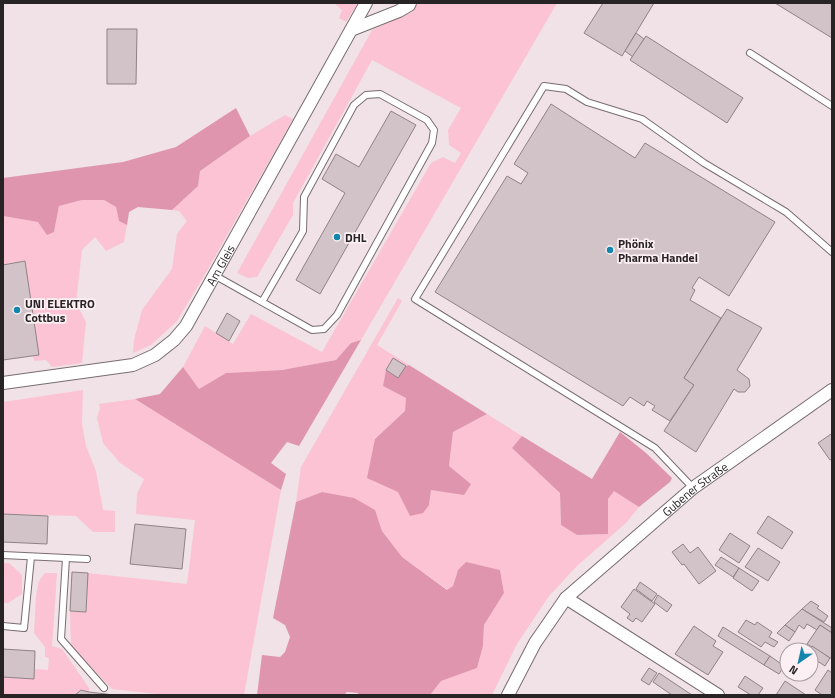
<svg xmlns="http://www.w3.org/2000/svg" width="835" height="698" viewBox="0 0 835 698" font-family="'Titillium Web',sans-serif">
<rect width="100%" height="100%" fill="#f0e2e6"/>
<g fill="#fbc3d4">
<path d="M334,3H358L346,22L339,18L342,10Z"/>
<path d="M418,3H557L361,340L351,343L336,360L282,370L226,373L199,389L183,367L205,326L233,344L251,314L322,352L431,163L443,157L455,163L461,153L449,145L448,130L461,108L372,60L293,203V215L257,277L248,278L237,273L372,30L412,12Z"/>
<path d="M285,115L293,119L204,276L177,321L151,345L133,353L134,340L142,310L172,269L177,234L187,221L179,211L172,210L198,186L200,171L250,136Z"/>
<path d="M82,200H104L116,207L119,221L127,225L124,242L106,251L95,237L82,250L76,303L86,322L82,363L52,367L46,360L34,361L33,355L24,261L3,265V216L38,222L54,232L59,206Z"/>
<path d="M398,298L402,301L377,345L409,365L406,366L393,358L386,370L383,386L406,398L405,411L375,439L410,516L429,505L431,490L471,484L449,466L453,432L487,414L522,436L512,448L560,493L561,525L577,535L608,534V499L614,490L639,507L627,522L577,566L549,596L517,644L492,695H430L441,681L477,668L483,646L484,625L504,593L500,570L482,566L458,570L453,586L448,590L402,557L382,531L375,511L322,492L296,502L301,467Z"/>
<path d="M83,390L82,424L86,446L96,471L103,510L115,511V532H93L76,516L3,514V402Z"/>
<path d="M135,399L281,490L244,695H166L112,689L71,646L70,611L86,612L88,573L187,584L195,520L136,514L137,494L144,479L120,463L103,443L97,418L100,408L99,404Z"/>
<path d="M3,563H9L22,575V594L8,603H3Z"/>
<path d="M45,573H57L52,646L62,649L89,688V692L81,690L75,695H3V677L34,669L48,670L49,658L45,657V647L34,633L36,596L39,581Z"/>
</g>
<g fill="#df95ae">
<path d="M236,108L250,136L200,171L198,186L172,210L138,207L129,212L127,225L119,221L116,207L104,200H82L59,206L54,232L47,235L38,222L3,216V178L123,162L176,147Z"/>
<path d="M361,340L299,446L287,442L271,463L286,474L281,490L135,399L160,394L183,367L199,389L226,373L282,370L336,360L351,343Z"/>
<path d="M409,365L487,414L453,432L449,466L471,484L464,495L431,490L429,505L423,513L410,516L398,492L367,478L375,439L405,411L406,398L383,386L386,370L398,377L406,366Z"/>
<path d="M620,432L646,453L672,478L670,482L639,507L614,491L608,499V534L577,535L561,525L560,493L512,448L522,436L592,479Z"/>
<path d="M322,492L354,498L375,510L382,531L402,557L447,590L453,586L458,570L466,562L500,570L504,593L484,625L483,646L477,668L441,681L430,695H358V693L347,692L344,695H257L262,655L280,657L285,652L290,637L285,625L273,618L296,502Z"/>
</g>
<g fill="#d1c3c7" stroke="#8f8387">
<path d="M603,3H654L622,56L584,33Z"/>
<path d="M775,3H832V38Z"/>
<path d="M107,29H137L136,84H107Z"/>
<path d="M636,33L644,39L633,57L625,51Z"/>
<path d="M646,36L743,98L727,123L630,60Z"/>
<path d="M551,104L635,158L645,143L775,222L729,296L699,277L692,288L695,290L690,300L721,318L684,378L694,385L670,421L652,410L655,406L647,401L644,406L630,397L623,406L435,292L507,176L521,184L528,173L514,164Z"/>
<path d="M391,111L416,125L320,294L296,280L345,193L322,179L336,154L359,167Z"/>
<path d="M25,261L39,355L3,360V265Z"/>
<path d="M727,309L762,328L737,370L749,379L750,386L745,392H738L734,389L696,452L664,431L694,385L684,378Z"/>
<path d="M227,313L240,321L229,341L216,333Z"/>
<path d="M393,358L406,366L398,378L386,370Z"/>
<path d="M831,434L832,436V459L830,460L818,443Z"/>
<path d="M3,514L48,516L47,544L3,542Z"/>
<path d="M768,516L793,532L782,549L757,533Z"/>
<path d="M135,524L186,529L182,569L130,564Z"/>
<path d="M730,533L750,546L739,563L719,550Z"/>
<path d="M683,544L690,553L698,547L716,571L699,584L684,564L682,565L672,552Z"/>
<path d="M758,548L780,562L768,581L745,567Z"/>
<path d="M721,557L739,568L733,577L715,565Z"/>
<path d="M739,568L759,581L752,591L733,578Z"/>
<path d="M72,572L88,573L86,612L70,611Z"/>
<path d="M640,582L657,594L652,601L636,589Z"/>
<path d="M634,589L655,604L642,622L636,618L633,622L627,618L630,614L621,607Z"/>
<path d="M658,595L672,605L667,612L654,602Z"/>
<path d="M811,601L819,606L817,608L828,616L824,622L802,609Z"/>
<path d="M802,609L832,628V633L820,625L817,630L807,624L804,629L799,625L795,632L785,625Z"/>
<path d="M746,620L755,625L757,622L772,632L769,637L778,642L774,647L765,642L761,647L738,632Z"/>
<path d="M785,625L795,632L789,641L777,633Z"/>
<path d="M820,625L832,633V659L807,644Z"/>
<path d="M694,626L716,641L713,646L723,652L708,675L675,654Z"/>
<path d="M723,627L770,656L764,665L718,636Z"/>
<path d="M812,646L830,658L825,666L811,657V650H810Z"/>
<path d="M3,649L35,651L34,679L3,677Z"/>
<path d="M770,656L784,666L779,674L764,665Z"/>
<path d="M649,668L657,673L649,685L641,680Z"/>
<path d="M828,670L832,673V695H822L815,690Z"/>
<path d="M659,673L692,695H672L653,682Z"/>
<path d="M745,676L763,688L758,695H751L738,687Z"/>
<path d="M785,681L806,695H776Z"/>
<path d="M81,690L89,692L114,695H75Z"/>
</g>
<g fill="none" stroke-linecap="round" stroke-linejoin="round">
<defs>
<g id="service">
<path d="M750,53L832,106"/>
<path d="M214,275L312,330L324,329L337,315L432,143L434,130L427,120L380,94L366,95L354,105L304,197L303,231L262,302"/>
<path d="M693,488L655,448L415,299L544,86L566,89L587,102L642,119L704,163L786,212L832,252"/>
<path d="M3,555L87,559"/>
<path d="M66,558L61,639L104,688"/>
<path d="M3,626L24,628L31,557"/>
</g>
<g id="minor">
<path d="M351,30L399,11L409,5L410,3"/>
<path id="s1" d="M3,383L133,365L155,355L174,340L186,326L366,3"/>
<path d="M566,598L718,695"/>
<path id="s2" d="M508,695L535,643L566,598L693,488L832,390"/>
</g>
</defs>
<use href="#service" stroke="#796d70" stroke-width="8"/>
<use href="#minor" stroke="#796d70" stroke-width="14"/>
<use href="#service" stroke="#fff" stroke-width="6"/>
<use href="#minor" stroke="#fff" stroke-width="12"/>
</g>
<g fill="#1286ab" stroke="#fdf0f4" stroke-width="1.5">
<circle cx="337" cy="237" r="4"/>
<circle cx="610" cy="250" r="4"/>
<circle cx="17" cy="310" r="4"/>
</g>
<g text-anchor="middle" dominant-baseline="central" stroke-width="3.5" stroke-linejoin="round" paint-order="stroke">
<g font-size="12" font-weight="bold" fill="#282325" stroke="#fdf0f4" text-anchor="start">
<text x="345" y="237">DHL</text>
<text x="618" y="243">Phönix<tspan x="618" dy="14">Pharma Handel</tspan></text>
<text x="25" y="303">UNI ELEKTRO<tspan x="25" dy="14">Cottbus</tspan></text>
</g>
<g font-size="12" fill="#282325" stroke="#fdf0f4">
<text stroke="none"><textPath href="#s1" startOffset="268">Am Gleis</textPath></text>
<text stroke="none"><textPath href="#s2" startOffset="282">Gubener Straße</textPath></text>
</g>
</g>
<rect width="835" height="698" fill="none" stroke="#282325" stroke-width="8"/>
<g transform="translate(799 662) rotate(214)"><circle r="19" fill="#fdf0f4" stroke="#a89ea1"/>
<path d="M0-3L7 15L0 10L-7 15Z" fill="#1286ab"/>
<text y="-6" font-size="11" font-weight="bold" text-anchor="middle" fill="#282325">N</text>
</g>
</svg>
